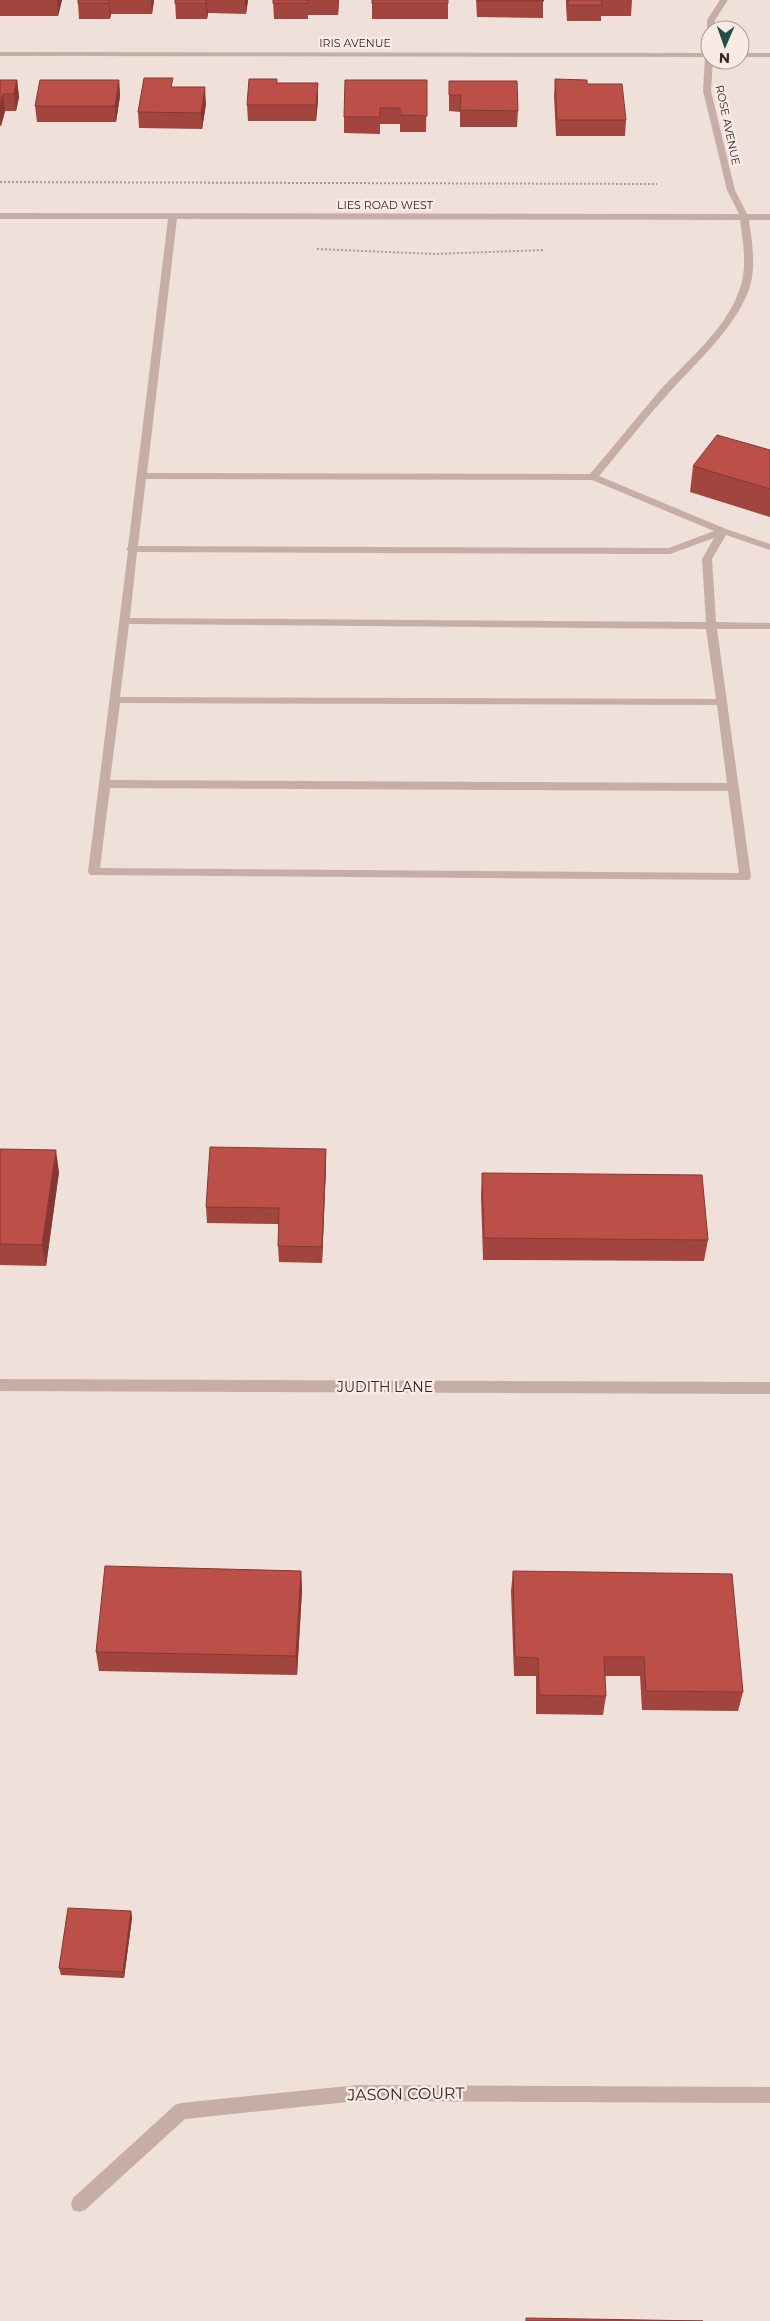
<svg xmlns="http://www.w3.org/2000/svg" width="770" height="2321" viewBox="0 0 770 2321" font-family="Montserrat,sans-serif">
<rect width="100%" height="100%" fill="#efe0d9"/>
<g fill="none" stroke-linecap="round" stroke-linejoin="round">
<g stroke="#b19890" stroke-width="2" stroke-dasharray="2 2" stroke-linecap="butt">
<path d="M0,182L657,184"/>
<path d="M317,249L435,254L543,250"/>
</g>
<g fill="#c6aea6" fill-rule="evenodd">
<path d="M720,0H728L715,20L714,30L707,32V20Z"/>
<path d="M707,33H710V60H713L711,91L735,190L747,214H770V220H749C752,242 757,270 748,292C732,332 696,362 668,394C644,420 622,449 599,476L726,529L770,544V550L726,535L712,559L716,622L770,623V629H717L751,877L749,880L90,875L88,872L128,551L126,549L128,547L168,219H0V213L739,214L727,190L703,91L705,57L0,56V52L705,53ZM177,219L740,220C743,242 748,269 739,291C725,330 689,359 661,389C637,417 614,446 590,474L147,473ZM146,479L592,480L714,531L669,548L138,546ZM714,538L702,559L706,622L130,618L137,552L670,554ZM129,624L706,629L716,699L120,697ZM120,703L717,705L727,783L110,780ZM110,788L728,791L739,873L100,868Z"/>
<rect x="740" y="53" width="30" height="4"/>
<path d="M0,1379L770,1382V1394L0,1391Z"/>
<path d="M358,2085L770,2087V2103L358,2101L185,2119L85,2210L79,2212L73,2210L71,2204L73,2198L175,2105L181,2103Z"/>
</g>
</g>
<g fill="#a2453f">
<path d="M0,0H62L58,16H0Z"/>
<path d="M78,0H154L152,14H111L110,19H79L78,3Z"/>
<path d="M175,0H248L246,14L208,13L207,19H176Z"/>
<path d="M273,0H339L338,15H308V19H274Z"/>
<rect x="372" y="0" width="76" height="19"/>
<path d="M476,0H543V18L477,17Z"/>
<path d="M566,0H632L631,16H601V21H567L566,6Z"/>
<path d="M555,79L587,84L626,120L625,136H556L554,96Z"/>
<path d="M0,80H17L19,97L16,111H5L1,126H0Z"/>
<path d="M119,80L120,96L116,122H37L35,106Z"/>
<path d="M427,80L426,132H400V124H380V134L344,133V117Z"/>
<path d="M449,81L518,111L517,127H460V112L449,111Z"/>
<path d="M277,83L318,100L316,121H248L247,105Z"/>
<path d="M174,87L206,104L202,129L139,128L138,112Z"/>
<path d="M770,450V517L690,492L693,466Z"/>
<path d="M0,1149L59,1172L46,1266L0,1265Z"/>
<path d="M326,1149V1165L322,1263L279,1262L278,1246L279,1224L207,1223L206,1207Z"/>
<path d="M482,1173L708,1240L704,1261L483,1260L481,1195Z"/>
<path d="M301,1571L302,1590L297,1675L99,1671L96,1652Z"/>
<path d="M513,1571L743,1692L738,1711L642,1710L640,1676H605L606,1696L603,1715L536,1714V1676H514L511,1591Z"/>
<path d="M131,1911L132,1918L124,1978L61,1975L59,1968Z"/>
</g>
<g fill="#843833">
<path d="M57,0H62L58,16Z"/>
<path d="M109,0L111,14L110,19L109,3Z"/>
<path d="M151,0H154L152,14Z"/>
<path d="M206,0L208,13L207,19L206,3Z"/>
<path d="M245,0H248L246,14Z"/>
<path d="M338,0H339L338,15Z"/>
<path d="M17,80L19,97L16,111L14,94Z"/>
<path d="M119,80L120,96L116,122L115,106Z"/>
<path d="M318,83V100L316,121V105Z"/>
<path d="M205,87L206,104L202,129L201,113Z"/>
<path d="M3,94L5,111L1,126L0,115V106Z"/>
<path d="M326,1149V1165L322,1263V1247Z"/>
<path d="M56,1150L59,1172L46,1266L42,1245Z"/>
<path d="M301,1571L302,1590L297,1675L296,1656Z"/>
<path d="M131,1911L132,1918L124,1978L123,1972Z"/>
</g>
<g fill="#bc5049" stroke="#843833">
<rect x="78" y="0" width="31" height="3"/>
<rect x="175" y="0" width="31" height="3"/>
<rect x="273" y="0" width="35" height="3"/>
<rect x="372" y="0" width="76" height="3"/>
<path d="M477,0H543L544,1H477Z"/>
<path d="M568,0H601L602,5H568Z"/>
<path d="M144,78H173L171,87H205L201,113L138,112Z"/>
<path d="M249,79H277V83H318L316,105H247Z"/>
<path d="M555,79L587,80V84H622L626,120H557Z"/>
<path d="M0,80H17L14,94H3L0,106Z"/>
<path d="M40,80H119L115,106H35Z"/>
<path d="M345,80H427V116L400,115V108H380V117H344Z"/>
<path d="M449,81H517L518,111L460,110L461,95H449Z"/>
<path d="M717,435L770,450V489L693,466Z"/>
<path d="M210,1147L326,1149L322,1247L278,1246L279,1208L206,1207Z"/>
<path d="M0,1149L56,1150L42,1245L0,1244Z"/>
<path d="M482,1173L702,1175L708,1240L484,1238Z"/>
<path d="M105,1566L301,1571L296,1656L96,1652Z"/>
<path d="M513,1571L732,1574L743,1692L646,1691L644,1657H604L606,1696L539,1695L538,1658L515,1657Z"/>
<path d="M68,1908L131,1911L123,1972L59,1968Z"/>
<path d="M526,2318L703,2321H526Z"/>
</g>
<g text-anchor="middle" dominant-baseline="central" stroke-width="5" stroke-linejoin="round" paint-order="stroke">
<g font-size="11" fill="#322826" stroke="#f7ebe4">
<text x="355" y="43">IRIS AVENUE</text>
<text transform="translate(728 125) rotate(78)">ROSE AVENUE</text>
<text x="385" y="205">LIES ROAD WEST</text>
</g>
<g font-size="14" fill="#322826" stroke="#f7ebe4">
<text x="385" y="1387">JUDITH LANE</text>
</g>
<g font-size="16" fill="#322826" stroke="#f7ebe4">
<text transform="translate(406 2094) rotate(-1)">JASON COURT</text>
</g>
</g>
<g transform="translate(725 45) rotate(182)"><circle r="24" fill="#f7ebe4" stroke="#a89d98"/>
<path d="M0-4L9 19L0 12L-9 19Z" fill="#1f504a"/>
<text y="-8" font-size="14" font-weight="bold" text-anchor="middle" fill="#322826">N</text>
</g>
</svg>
